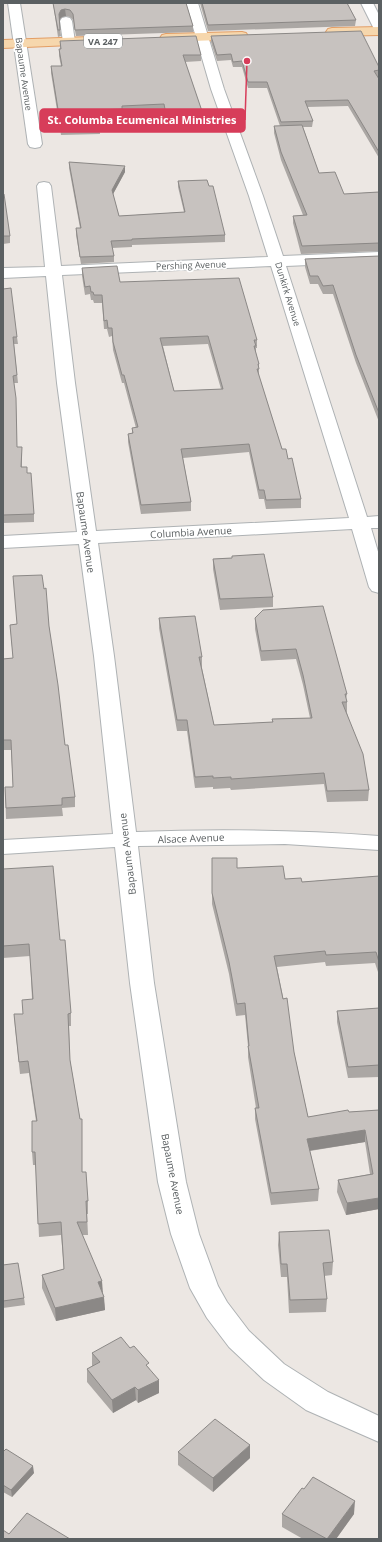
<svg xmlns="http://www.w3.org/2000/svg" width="382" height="1542" viewBox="0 0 382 1542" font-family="'Open Sans',sans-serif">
<rect width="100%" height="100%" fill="#ece7e3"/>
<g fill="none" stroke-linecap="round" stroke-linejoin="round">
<defs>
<g id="minor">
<path d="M8,3H20L42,144L40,147L35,148L30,147L28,144Z"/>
<path d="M186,3H198L224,89L263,196L283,256L379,252V262L286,266L367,517L379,516V528H371L379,555V593L372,591L369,587L352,529L98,543L114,656L136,832C217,829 298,830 379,836V850L285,844L138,846L154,983L186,1182L199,1234L218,1286L227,1302L249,1331L284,1364L328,1392L379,1416V1442L306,1410L264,1380L229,1347L207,1318L190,1288L171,1234L158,1182L130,983L115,847L3,854V840L113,834L94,656L79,544L3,548V536L77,532L57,383L46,276L3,278V268L45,267L37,186L39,183L44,182L49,183L51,186L61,266L268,257L249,196L211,89ZM271,266L349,518L96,531L75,383L62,275Z"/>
<path d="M361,3H373L379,15V31L375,30L373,27Z"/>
<path d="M66,17L70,18L72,21L75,42L73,45H65L63,42L60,21L62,18Z"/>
</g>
<g id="major">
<path d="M379,27V35L332,36L328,35L326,32L328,29L332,28Z"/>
<path d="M242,32L246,33L248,36L246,39L166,42L162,41L160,38L162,35L166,34Z"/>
<path d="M90,37L94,38L96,41L94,44L3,48V40Z"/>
</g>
</defs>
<use href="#minor" stroke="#aeb2b4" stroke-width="2"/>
<use href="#major" stroke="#e39e65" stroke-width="2"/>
<use href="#minor" fill="#fff" fill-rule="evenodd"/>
<use href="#major" fill="#f6d7ad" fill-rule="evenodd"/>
</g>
<g fill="#aba7a4" fill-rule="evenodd">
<path d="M53,3H186L193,26V32L76,36L73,20L70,17L66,16L62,17L59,20L61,36L58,37Z"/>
<path d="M200,3H347L356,20L355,26L208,31Z"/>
<path d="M211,36L379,67V76H378L379,79V158L348,106L307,107L313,121L312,127H303L319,173L344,194L379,192V251L301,254L293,223V216L303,215L281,160L274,133V126H280L267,88H248L242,67H233L231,60L217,61L211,42Z"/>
<path d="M60,41L201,55V61L185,62L206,123V130L168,131L164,111L122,113V116L99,117L100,134L61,135L51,73V66H61L59,56V49H60Z"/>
<path d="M69,162L125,172L113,194L119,216L184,212L178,187V181L209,186L225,235V242L132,245V247L112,248L114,256V262L81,264L76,235V228H80L69,168Z"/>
<path d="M3,194L10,236V243L3,244Z"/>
<path d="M379,256V422L356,363L333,294H323L318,284H310L305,267V259Z"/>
<path d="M82,268L120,282L257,340V348H256V353L259,364V377L282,449L288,459L301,499V508L266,509L264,499H259L249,452L183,458L191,502V511L141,514L128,442V434L132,433V428H136L124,383H122L113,350L112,336L109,337L107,329H104L102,303H94L93,300H91L90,294L85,295L82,276ZM208,344L221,389L174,391L163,346Z"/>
<path d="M3,289L17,337L18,344H14L18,383H14L16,406L17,447L22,454V467L27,473L34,514V522L3,523Z"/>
<path d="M232,556L273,597V607L220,610L213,569V559L232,558Z"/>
<path d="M44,589L65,745L75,797V807L62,808L63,816L6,819L5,787H13L11,750H3V659L13,658L10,625L17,624Z"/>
<path d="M263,610L347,694L346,699L347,702V713L369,790L368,801L327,802L324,784L231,790L230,788L213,789V787L195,788L187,731H177L159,628V618L202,657V668L214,725L272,722V719L310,718L303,685L296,659L261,661L255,629V618Z"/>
<path d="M212,858L237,868L285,879L302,882L379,876V975L375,963L326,966L325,962L277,967L294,1052L308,1117L349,1112L379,1110V1209L346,1215L337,1192L338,1180L370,1174L365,1142L310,1151L319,1189L318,1201L271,1205L255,1119V1108H256L248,1057V1046L245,1015L236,1016L229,974L212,904Z"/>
<path d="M3,869L60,940L71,1013V1026H69L70,1060L80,1119L82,1132V1172L88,1201V1214H87L88,1235H82L103,1293L105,1310L56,1321L42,1288V1275L64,1269L61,1235L39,1237L36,1165H33L32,1152L36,1121L29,1073L20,1074L15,1027L14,1014H23L32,999L30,956L3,958Z"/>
<path d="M379,1008V1077L348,1078L337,1022V1011Z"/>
<path d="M279,1232L333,1262L332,1275L324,1276L327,1299L326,1312L289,1313L287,1277H281L278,1245Z"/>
<path d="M3,1265L24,1298L25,1305L3,1308Z"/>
<path d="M130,1348L149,1368L159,1393L138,1403L136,1400L113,1413L87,1382V1369L92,1366V1353Z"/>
<path d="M3,1452L34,1473L12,1497L3,1492Z"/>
<path d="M178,1452L250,1458L213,1492L178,1465Z"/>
<path d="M282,1514H354L336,1539H303L282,1527Z"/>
</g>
<g fill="#8b8886">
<path d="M65,9L66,16L62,17L59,20V14L61,10Z"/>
<path d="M125,166V172L112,196V190Z"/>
<path d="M365,1130V1142L307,1151V1139Z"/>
<path d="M379,1198V1209L346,1215L347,1203Z"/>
<path d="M102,1281L103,1294L98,1282Z"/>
<path d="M104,1297L105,1310L56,1321L55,1308Z"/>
<path d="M159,1380V1393L138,1403V1390Z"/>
<path d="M135,1387L136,1400L113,1413L112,1400Z"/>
<path d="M250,1445V1458L213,1492V1478Z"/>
<path d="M33,1466L34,1473L12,1497L11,1490Z"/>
<path d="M355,1501L354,1514L336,1539H327Z"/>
</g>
<g fill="#c7c2bf" stroke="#8b8886" fill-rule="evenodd">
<path d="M53,3H186L193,26L75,30L73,14L70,10L65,9L61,10L59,14L60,30H58Z"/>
<path d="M202,3H347L356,20L208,25Z"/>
<path d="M361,31L379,67V70L374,71L379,79V152L348,100L305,101L313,121L281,122L267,82H248L242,61L233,62L231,54L217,55L211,36Z"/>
<path d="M196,36L201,55H183L206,123L168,125L164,104L122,106V109L98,110L100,127L61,128L51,66H62L59,49H61L60,41Z"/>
<path d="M302,125L319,173L335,172L344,194L379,192V243L302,246L293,216L307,215L281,152L274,126Z"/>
<path d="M69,162L125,166L112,190L119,216L185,212L178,181L207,180L209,186H213L225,235L132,239V240L111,241L114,256L80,257L76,228H81Z"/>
<path d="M3,194H4L10,236H3Z"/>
<path d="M379,256V413L356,355L333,285L323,286L318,276H310L305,259Z"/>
<path d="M117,266L120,282L239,278L257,340H254L256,346H254L259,364H258L259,369H257L282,449H286L288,459L292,458L301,499L266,500L264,490H259L249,444L181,449L191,502L141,505L128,434L133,433L132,428L138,427L124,375H122L113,342L112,328H108L107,320L104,321L102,295H94L93,292H91L90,286L85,287L82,268ZM208,336L223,389L174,391L160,338Z"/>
<path d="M11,288L17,337H13L17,375L13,376L16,398L17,447H22L21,467H27V473H31L34,514L3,515V289Z"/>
<path d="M264,554L273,597L220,599L213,559L232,558V556Z"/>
<path d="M42,575L44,589L46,588L49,626L58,685L65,745H68L75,797L62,798V805L6,808L5,787H13L11,740H3V659L13,658L10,625L17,624L13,576Z"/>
<path d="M323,606L347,694H345L347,702H342L363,754L369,790L327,791L324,773L231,779V777L213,778V776L195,777L187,720H177L159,618L195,616L202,657H199L214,725L273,722L272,719L312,718L303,675L296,649L261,651L255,618L263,610Z"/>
<path d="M212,858H237V868L283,866L285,879L301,878L302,882L379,876V962L376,952L326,955L325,951L274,956L283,999L287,998L294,1052L308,1117L348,1110L349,1112L379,1110V1198L347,1203L338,1180L373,1174L365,1130L307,1139L319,1189L271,1193L255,1108H259L248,1046H249L245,1003L237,1004L229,962L212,893Z"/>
<path d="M53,866L60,940H65L71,1013L68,1014L70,1060L80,1119H82V1172H86L88,1201H86L87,1222H77L102,1281L98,1282L104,1297L55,1308L42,1275L64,1269L61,1222L38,1224L35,1152H32V1121H37L28,1061L19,1062L14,1014H23L22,1000L33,999L29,944L3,946V869Z"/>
<path d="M379,1008V1065L348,1067L337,1011Z"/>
<path d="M329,1230L333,1262L323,1263L327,1299L290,1300L287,1264H281L279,1232Z"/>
<path d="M18,1263L24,1298L3,1301V1265Z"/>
<path d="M121,1337L130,1348L134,1346L149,1363L146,1365L159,1380L138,1390L135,1387L112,1400L87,1369L100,1362L92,1353Z"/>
<path d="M215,1419L250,1445L213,1478L178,1452Z"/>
<path d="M6,1449L33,1466L11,1490L3,1485V1452Z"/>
<path d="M313,1477L355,1501L327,1539L282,1514L302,1488L304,1489Z"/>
<path d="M27,1513L70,1539H3V1530L9,1534Z"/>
</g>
<g text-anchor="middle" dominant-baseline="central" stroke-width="3.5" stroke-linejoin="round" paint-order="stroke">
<rect fill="#fff" stroke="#8c9091" stroke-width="1" x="84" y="34" width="38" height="14" rx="3"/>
<g font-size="9" font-weight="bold" fill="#5b6062">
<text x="103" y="41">VA 247</text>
</g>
<g font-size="9" fill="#5b6062" stroke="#fff">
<text transform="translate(24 74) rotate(82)">Bapaume Avenue</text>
<text transform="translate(191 265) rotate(-2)">Pershing Avenue</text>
<text transform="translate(288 294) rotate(73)">Dunkirk Avenue</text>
</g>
<g font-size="10" fill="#5b6062" stroke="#fff">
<text transform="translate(86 532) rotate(82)">Bapaume Avenue</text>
<text transform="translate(191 532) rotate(-3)">Columbia Avenue</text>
<text transform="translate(191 838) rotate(-2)">Alsace Avenue</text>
<text transform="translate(127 854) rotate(-97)">Bapaume Avenue</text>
<text transform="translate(173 1174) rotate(79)">Bapaume Avenue</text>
</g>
</g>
<path fill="none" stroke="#d73d5a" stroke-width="1.5" d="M247 61L245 120"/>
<circle fill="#d73d5a" stroke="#fff" stroke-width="1.5" cx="247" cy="61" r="4"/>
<rect fill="#d73d5a" stroke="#d73d5a" stroke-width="1.5" x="40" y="109" width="205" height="23" rx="4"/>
<g font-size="11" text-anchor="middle" font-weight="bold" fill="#fff">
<text x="142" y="124">St. Columba Ecumenical Ministries</text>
</g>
<rect width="382" height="1542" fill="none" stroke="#5b6062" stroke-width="8"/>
</svg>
